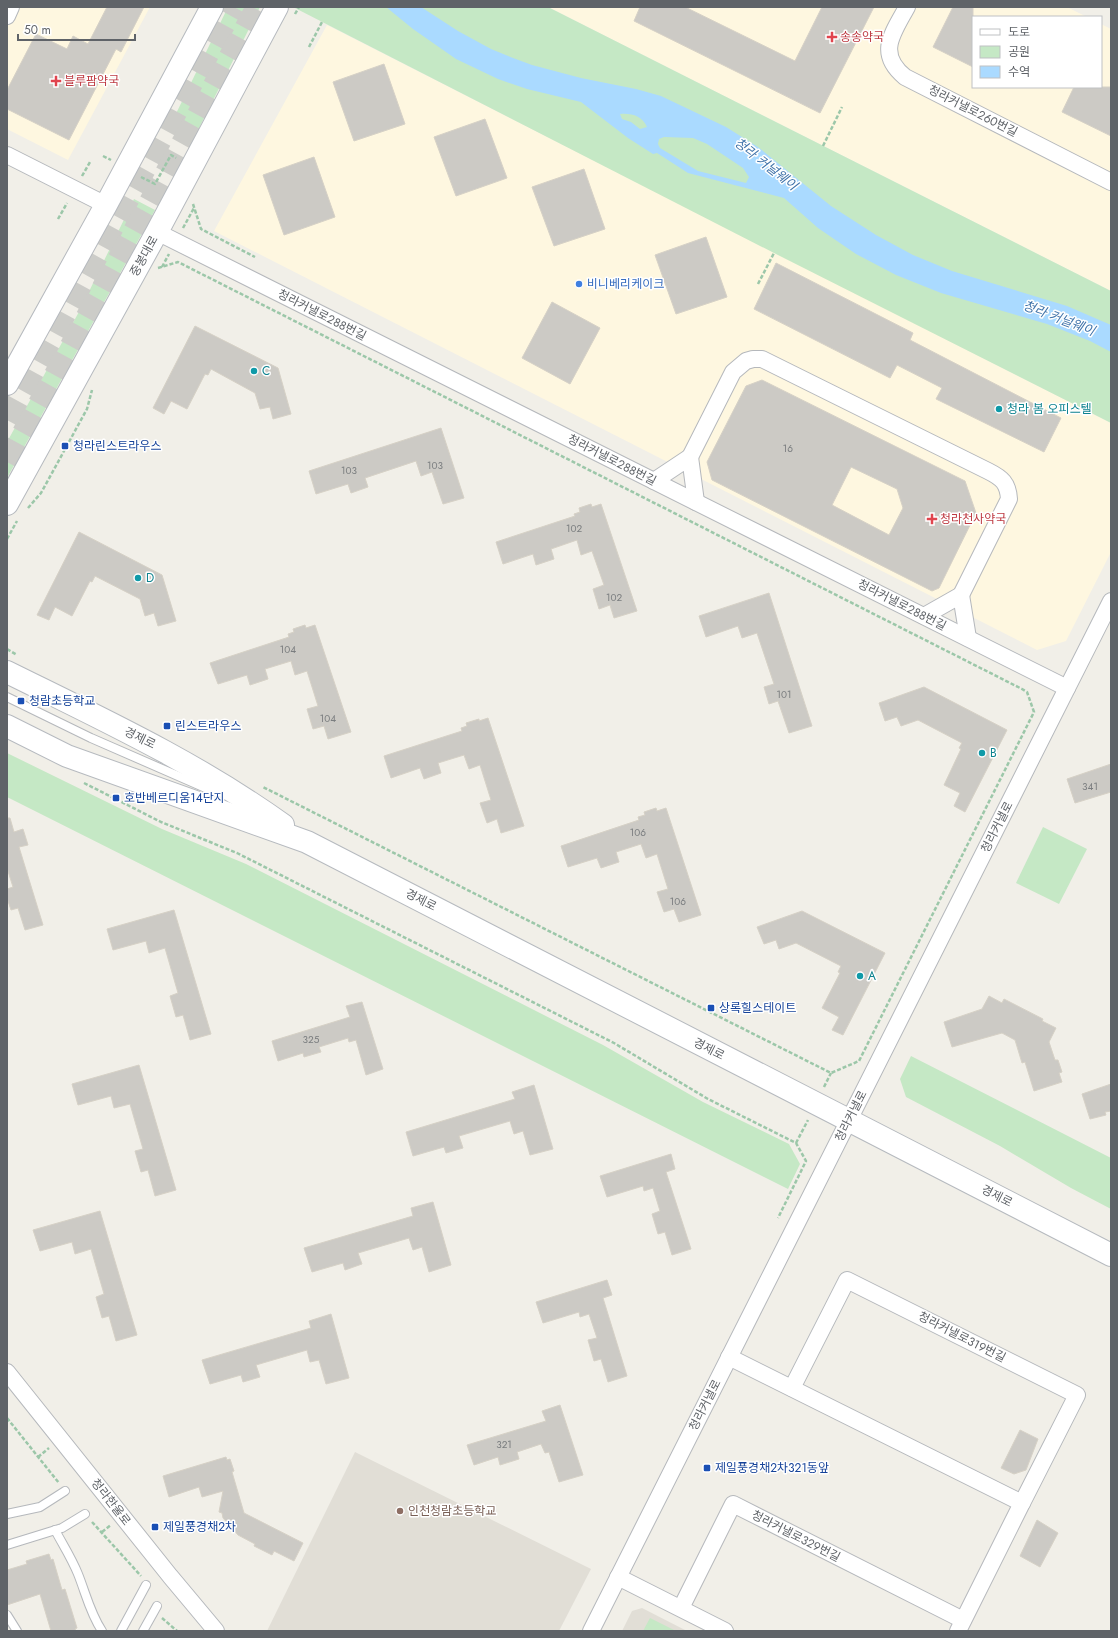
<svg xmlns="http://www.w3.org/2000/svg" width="1118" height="1638" viewBox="0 0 1118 1638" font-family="Jost,'Noto Sans KR',sans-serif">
<rect width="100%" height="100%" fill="#f1efe8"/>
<g fill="#fef7e0">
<path d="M7,7H150L68,160L7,129Z"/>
<path d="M548,7H1067L1087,17H973V87H1101V24L1111,29V291Z"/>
<path d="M327,25L1111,423V552L1066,641L1037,650L214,231Z"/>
</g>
<g fill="#e1ded6">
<path d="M355,1452L591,1569L559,1631H267Z"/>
<path d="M642,1608L687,1631H622L632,1611Z"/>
</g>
<g fill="#c5e8c5">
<path d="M228,7H260L192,142L168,130Z"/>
<path d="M293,7H548L1111,291V423L774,253Z"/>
<path d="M134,199L155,210L7,478V442L80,310Z"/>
<path d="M7,753L162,829L246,864L603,1045L703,1102L789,1144L800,1164L788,1189L7,797Z"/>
<path d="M1043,827L1087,849L1059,904L1016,883Z"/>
<path d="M911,1056L1111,1158V1209L1071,1188L1000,1146L906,1097L900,1079Z"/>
<path d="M650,1618L676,1631H643Z"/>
</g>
<path fill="#aadaff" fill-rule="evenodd" d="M386,7H421L458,31L491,49L513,58L532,65L581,78L636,89L661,96L726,127L758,147L831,206L876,235L913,255L952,271L1067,306L1111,325V352L1090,341L1047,324L941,293L896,275L856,254L818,228L784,198L688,173L657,153L653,154L628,138L581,102L527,89L498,79L456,59L413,29ZM620,114C632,113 642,116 647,127L640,129L631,122L622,119ZM664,137L693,138L707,144L743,168L749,177L746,183L698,171L660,148L658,144L659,139Z"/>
<g fill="#cccac5" stroke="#d6d1c6" fill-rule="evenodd">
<path d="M107,7H144L121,52L116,49L69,140L7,109V90L36,34L67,49L73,36L88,44Z"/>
<path d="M640,7H685L795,61L822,7H874L820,113L634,21Z"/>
<path d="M953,7H973V67L933,47Z"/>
<path d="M384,64L405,124L354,141L333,82Z"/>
<path d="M1074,87H1111V136L1062,112Z"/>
<path d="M485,119L507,178L456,196L434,137Z"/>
<path d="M314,157L335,217L284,235L263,175Z"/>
<path d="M584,169L605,229L554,246L532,187Z"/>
<path d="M706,237L727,297L676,314L655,255Z"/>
<path d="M776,263L913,333L910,340L1061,418L1044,452L936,399L942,388L897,365L890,378L754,309Z"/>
<path d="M552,302L600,328L570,384L522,358Z"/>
<path d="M195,326L278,368L291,414L273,419L270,407L260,409L255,393L211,369L208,375L205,374L187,409L171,401L164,414L153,408Z"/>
<path d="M762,380L965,481L976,513L939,588L932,591L712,480L707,462L746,386ZM851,467L897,489L903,508L889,535L832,505Z"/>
<path d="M441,428L464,498L443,504L432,472L421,476L416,461L365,478L368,487L351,493L348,484L316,494L309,471Z"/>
<path d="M591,504L592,507L601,504L637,611L614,618L610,605L599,609L593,589L604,585L592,551L581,555L577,540L551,549L554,559L536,565L533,554L503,564L496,542L575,516L574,514L580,512L579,508Z"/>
<path d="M79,532L162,575L176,621L158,626L154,613L145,616L140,599L95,576L92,582L90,581L72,616L55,607L49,620L37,615Z"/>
<path d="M769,593L812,726L789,733L778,701L769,704L764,687L774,684L757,633L742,638L738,626L706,637L699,616Z"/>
<path d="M305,625L306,628L315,625L351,732L328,739L324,726L313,729L307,709L318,706L307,671L295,675L291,661L265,669L268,679L250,685L247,675L218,684L210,663L289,637L288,634L294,632L293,629Z"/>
<path d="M924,687L1007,730L965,812L954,806L960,793L944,785L961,749L959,748L962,743L918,720L901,726L897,717L885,721L879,703Z"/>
<path d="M488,718L524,826L501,833L497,819L487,823L480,803L491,800L480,765L469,769L464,755L438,763L441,773L424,779L420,768L391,778L384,756L462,731L461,728L467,726L466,723L479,719V721Z"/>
<path d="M1111,764V792L1075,803L1067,779Z"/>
<path d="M656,808L657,811L666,808L701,915L679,922L674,909L664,912L657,892L668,889L657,854L646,858L641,844L616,852L619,862L601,868L597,858L568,867L561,846L639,820L638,817L645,815L644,812Z"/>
<path d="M7,818H10L14,832L23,829L28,845L19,847L43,925L25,930L18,908L11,910L7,898V889L13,887L7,868Z"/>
<path d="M174,910L211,1034L190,1040L183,1015L176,1017L170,996L178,993L165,948L149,953L146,941L113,950L107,929Z"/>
<path d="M802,911L885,953L843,1035L832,1030L839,1017L822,1008L840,973L838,972L841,966L796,943L779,949L776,940L764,944L757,927Z"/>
<path d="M989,996L1002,1003L1004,999L1043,1019L1042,1021L1056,1028L1049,1042L1055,1060H1058L1062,1072L1059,1073L1062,1082L1034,1091L1025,1062L1022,1063L1015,1040L1002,1033L952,1047L944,1022L982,1009Z"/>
<path d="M362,1002L383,1069L366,1075L356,1040L349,1042L348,1038L319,1047L321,1052L304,1057L303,1053L278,1061L272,1041L350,1017L346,1006Z"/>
<path d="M139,1065L176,1190L155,1196L148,1170L141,1172L135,1151L143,1149L130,1104L114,1108L111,1096L78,1105L72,1084Z"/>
<path d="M1111,1084V1111L1105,1112L1106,1115L1090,1119L1082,1094Z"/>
<path d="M534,1085L553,1149L530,1155L523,1131L514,1134L510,1121L459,1136L463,1148L446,1153L444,1147L413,1156L406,1132L515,1099L512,1092Z"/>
<path d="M671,1154L675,1169L666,1172L691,1249L672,1255L665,1232L658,1234L652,1214L660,1211L653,1188L644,1191L643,1186L607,1197L600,1176Z"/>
<path d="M433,1202L451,1265L429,1272L422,1247L413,1250L409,1238L358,1253L362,1264L345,1270L343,1263L312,1272L304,1248L413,1216L411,1208Z"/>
<path d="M100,1211L137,1335L116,1341L109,1316L102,1318L96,1297L104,1294L91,1249L75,1254L72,1242L40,1251L33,1230Z"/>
<path d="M607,1280L612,1295L603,1298L627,1376L608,1382L601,1359L594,1361L588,1340L597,1338L589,1314L580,1317L579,1312L543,1323L536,1302Z"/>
<path d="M331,1314L349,1378L326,1384L319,1360L310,1362L307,1350L256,1365L260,1377L243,1382L241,1375L210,1384L202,1360L311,1328L309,1321Z"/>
<path d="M560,1405L583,1475L559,1482L549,1452L545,1453L541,1444L517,1452L519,1459L500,1465L498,1457L474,1465L467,1445L546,1421L542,1411Z"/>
<path d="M1020,1430L1038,1439L1026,1470L1014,1474L1001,1468Z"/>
<path d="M226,1457L227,1460L230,1459L234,1471L232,1472L244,1513L303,1543L294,1561L274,1551L272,1555L254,1546L255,1544L238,1535L223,1518L222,1513L219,1512L223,1491L202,1497L199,1487L169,1497L163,1476Z"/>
<path d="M1037,1520L1058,1533L1040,1567L1020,1556Z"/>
<path d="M49,1554L51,1560L53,1559L62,1590L65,1589L77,1628L75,1629L76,1631H51L40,1594L7,1605V1570L27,1564L26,1561Z"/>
</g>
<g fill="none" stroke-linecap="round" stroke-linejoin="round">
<g stroke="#ccccc8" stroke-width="22" stroke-dasharray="22 11" stroke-linecap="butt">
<path d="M7,420L234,7"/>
<path d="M7,462L257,7"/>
</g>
<defs>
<g id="lane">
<path d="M7,697L91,738L217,793"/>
<path d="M7,1514L40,1507L65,1491"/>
<path d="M55,1530C63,1545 72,1559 78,1574C86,1594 90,1613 102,1631"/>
<path d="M7,1545L62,1528L85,1514"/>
<path d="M7,1615L17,1631"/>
<path d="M121,1631L146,1585"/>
<path d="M143,1631L157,1606"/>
</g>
<g id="street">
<path d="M907,7C893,33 876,53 905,77L1111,182"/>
<path d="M7,16L11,7"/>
<path d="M7,155L106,205"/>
<path d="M157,232L1067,688"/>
<path d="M690,457L733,372L746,361L753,359H762L988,471C1002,478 1008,483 1009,499L961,595"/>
<path d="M654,481L690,457L696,502"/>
<path d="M924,616L961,595L968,638"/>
<path d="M729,1357L1022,1503L958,1631"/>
<path d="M7,1372L170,1576L216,1631"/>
<path d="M792,1388L847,1280L1077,1395L1022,1503"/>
<path d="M618,1577L725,1631"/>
<path d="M681,1608L733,1504L963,1620"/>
<path d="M591,1631L1111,601"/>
</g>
<g id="secondary">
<path d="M7,384L106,205L212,7"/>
<path d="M7,504L157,232L277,7"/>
<path d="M7,672C102,719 197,763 283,825"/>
<path d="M7,726L67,756L307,842L1111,1255"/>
</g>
</defs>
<use href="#lane" stroke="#b5b8bc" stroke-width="10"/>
<use href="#street" stroke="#b5b8bc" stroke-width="18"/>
<use href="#secondary" stroke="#b6babf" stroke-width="24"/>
<g stroke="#9cc7a9" stroke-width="2.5" stroke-dasharray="4 2" stroke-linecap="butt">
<path d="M295,14L299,7"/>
<path d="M309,47L322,22"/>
<path d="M823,146L842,107"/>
<path d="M103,156L111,160"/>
<path d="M82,176L90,162"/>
<path d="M141,177L155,184L171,155L176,158"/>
<path d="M193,204L201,229L255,257"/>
<path d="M58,219L67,203"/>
<path d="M183,228L194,208"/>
<path d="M162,267L169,254"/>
<path d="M158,268L178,262L1022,689L1027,692L1034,712L859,1061L831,1073L263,787"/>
<path d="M758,284L774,253"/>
<path d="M28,508L41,493L87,409L92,390"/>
<path d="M7,539L17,521"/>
<path d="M7,649L17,655"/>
<path d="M84,783L161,822L237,853L614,1043L708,1099L796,1143L806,1161L778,1218"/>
<path d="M824,1087L831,1073"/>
<path d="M796,1143L808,1120"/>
<path d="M7,1418L59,1483"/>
<path d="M38,1457L49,1448"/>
<path d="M92,1522L141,1576"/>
<path d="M102,1532L111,1525"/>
<path d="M162,1618L177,1631"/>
</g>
<use href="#lane" stroke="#fff" stroke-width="8"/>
<use href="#street" stroke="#fff" stroke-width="16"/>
<use href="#secondary" stroke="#fff" stroke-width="22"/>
</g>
<g fill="#e0444e" stroke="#fff" stroke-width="1.5">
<path d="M830 31h4v4h4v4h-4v4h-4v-4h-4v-4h4z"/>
<path d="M54 75h4v4h4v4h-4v4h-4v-4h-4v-4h4z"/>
<path d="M930 513h4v4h4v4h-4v4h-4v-4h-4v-4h4z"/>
</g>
<circle fill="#3f7fe0" stroke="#fff" stroke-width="1.5" cx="579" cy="284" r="4"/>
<g fill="#0f9aa8" stroke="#fff" stroke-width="1.5">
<circle cx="254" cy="371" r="4"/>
<circle cx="999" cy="409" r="4"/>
<circle cx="138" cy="578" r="4"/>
<circle cx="982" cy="753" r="4"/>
<circle cx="860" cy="976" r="4"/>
</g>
<g fill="#1a4fb4" stroke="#fff" stroke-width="1.5">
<rect x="61" y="442" width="8" height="8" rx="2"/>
<rect x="17" y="697" width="8" height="8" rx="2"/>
<rect x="163" y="722" width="8" height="8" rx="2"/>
<rect x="112" y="794" width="8" height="8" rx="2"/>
<rect x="707" y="1004" width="8" height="8" rx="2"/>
<rect x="703" y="1464" width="8" height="8" rx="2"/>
<rect x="151" y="1523" width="8" height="8" rx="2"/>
</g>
<circle fill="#8d6e63" stroke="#fff" stroke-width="1.5" cx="400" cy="1511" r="4"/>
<g text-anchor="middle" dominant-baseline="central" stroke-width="3" stroke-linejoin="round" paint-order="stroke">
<g font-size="10" fill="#7a7d7f">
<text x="788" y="448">16</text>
<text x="435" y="465">103</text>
<text x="349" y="470">103</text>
<text x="574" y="528">102</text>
<text x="614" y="597">102</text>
<text x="288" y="649">104</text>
<text x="784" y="694">101</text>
<text x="328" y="718">104</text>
<text x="1090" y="786">341</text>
<text x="638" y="832">106</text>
<text x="678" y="901">106</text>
<text x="311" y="1039">325</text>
<text x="504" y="1444">321</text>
</g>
<g font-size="12" fill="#be3a42" stroke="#fff" text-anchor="start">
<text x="840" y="37">송송약국</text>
<text x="64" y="81">블루팜약국</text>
<text x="940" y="519">청라천사약국</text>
</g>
<g font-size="12" fill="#5f6368" stroke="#fff">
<text transform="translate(973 111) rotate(27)">청라커낼로260번길</text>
<text transform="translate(144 256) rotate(-61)">중봉대로</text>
<text transform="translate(322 315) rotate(27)">청라커낼로288번길</text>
<text transform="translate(612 460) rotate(27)">청라커낼로288번길</text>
<text transform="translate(902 605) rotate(27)">청라커낼로288번길</text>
<text transform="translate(140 738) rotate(26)">경제로</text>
<text transform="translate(997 827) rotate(-63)">청라커낼로</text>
<text transform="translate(421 900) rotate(27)">경제로</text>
<text transform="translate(709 1049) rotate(27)">경제로</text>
<text transform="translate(851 1116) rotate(-63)">청라커낼로</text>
<text transform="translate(997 1196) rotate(27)">경제로</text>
<text transform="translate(962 1337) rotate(27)">청라커낼로319번길</text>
<text transform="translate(705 1405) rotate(-63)">청라커낼로</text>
<text transform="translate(111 1502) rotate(52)">청라한울로</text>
<text transform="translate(796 1536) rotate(27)">청라커낼로329번길</text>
</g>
<g font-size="12" fill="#366cbe" stroke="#fff" text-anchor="start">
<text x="587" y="284">비니베리케이크</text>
</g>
<g font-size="12" fill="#0d838f" stroke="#fff" text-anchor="start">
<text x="262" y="371">C</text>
<text x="1007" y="409">청라 봄 오피스텔</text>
<text x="146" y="578">D</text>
<text x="990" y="753">B</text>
<text x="868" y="976">A</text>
</g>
<g font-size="12" fill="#164399" stroke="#fff" text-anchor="start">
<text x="73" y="446">청라린스트라우스</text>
<text x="29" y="701">청람초등학교</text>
<text x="175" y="726">린스트라우스</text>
<text x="124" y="798">호반베르디움14단지</text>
<text x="719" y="1008">상록힐스테이트</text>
<text x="715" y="1468">제일풍경채2차321동앞</text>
<text x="163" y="1527">제일풍경채2차</text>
</g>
<g font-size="12" fill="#785e54" stroke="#fff" text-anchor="start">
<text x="408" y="1511">인천청람초등학교</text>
</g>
<g font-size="13" font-style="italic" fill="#4174aa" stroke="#fff">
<text transform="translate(766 164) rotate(38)">청라 커널웨이</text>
<text transform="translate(1059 318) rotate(21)">청라 커널웨이</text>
</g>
</g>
<rect width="1118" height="1638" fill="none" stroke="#5f6368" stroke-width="16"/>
<rect x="972" y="16" width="130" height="72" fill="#ffffff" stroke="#bfc1c3"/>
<rect x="980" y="29" width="20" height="6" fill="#ffffff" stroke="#bfc1c3"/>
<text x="1008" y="36" font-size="12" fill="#5f6368">도로</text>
<rect x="980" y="46" width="20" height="12" fill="#c5e8c5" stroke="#bfc1c3"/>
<text x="1008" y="56" font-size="12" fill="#5f6368">공원</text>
<rect x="980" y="66" width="20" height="12" fill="#aadaff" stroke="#bfc1c3"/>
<text x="1008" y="76" font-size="12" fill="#5f6368">수역</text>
<path d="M18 34v6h117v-6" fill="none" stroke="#5f6368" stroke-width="2"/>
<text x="24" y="34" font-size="12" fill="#5f6368" stroke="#ffffff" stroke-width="3" paint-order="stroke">50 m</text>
</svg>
